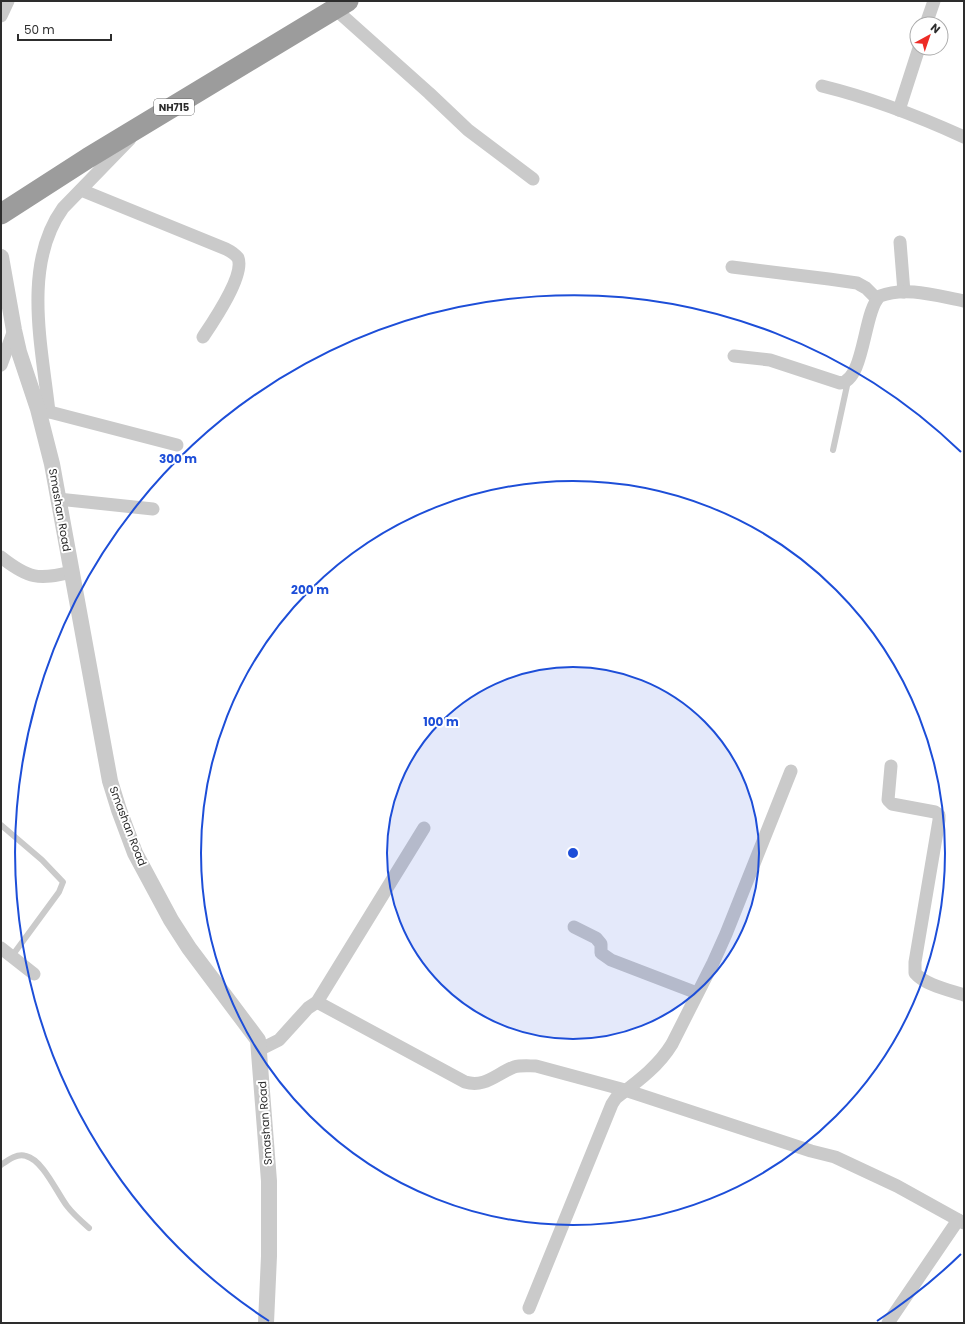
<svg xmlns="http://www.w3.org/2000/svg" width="965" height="1324" viewBox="0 0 965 1324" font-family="Poppins,sans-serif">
<rect width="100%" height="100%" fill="#fff"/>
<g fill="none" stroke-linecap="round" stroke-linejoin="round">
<g stroke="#cacaca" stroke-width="6">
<path d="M833,450L848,381"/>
<path d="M1,825L42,860L63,882L59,892L12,956"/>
<path d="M1,1165C8,1160 17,1153 26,1156C43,1160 57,1193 67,1206C73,1214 81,1221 89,1228"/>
</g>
<g stroke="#cacaca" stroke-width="13">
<path d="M335,9L429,93L468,130L533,179"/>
<path d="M1,16L8,1"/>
<path d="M926,24L934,1"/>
<path d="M822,86C871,98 918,116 964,137"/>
<path d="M899,110L919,48"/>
<path d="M81,190L226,249C230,251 235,254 238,258C245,275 213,322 203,337"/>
<path d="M900,242L904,292"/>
<path d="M732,267L829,279L857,283L866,288L877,299"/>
<path d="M734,356L770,360L840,383C865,381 863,311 880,296C906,286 937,296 964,301"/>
<path d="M1,365L14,330"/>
<path d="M42,410L177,445"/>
<path d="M49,412C42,347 22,265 63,208L130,139"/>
<path d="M58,499L153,509"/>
<path d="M1,557C29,579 38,580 72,572"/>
<path d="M891,766L888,800L892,804L935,812L939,815V820L915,962V973C925,985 949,990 964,995"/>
<path d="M574,927L596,938L601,944V953L611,960L697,993"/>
<path d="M1,948L34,974"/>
<path d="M317,1002L465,1082C485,1088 496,1074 514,1067C521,1065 529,1066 536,1066L625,1090L811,1151L835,1157L897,1186L964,1223"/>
<path d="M259,1050L279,1040L308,1008L317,1002L424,828"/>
<path d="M529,1308L612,1104L616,1098C637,1082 658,1067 672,1044L713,963L726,934L791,771"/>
<path d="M888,1323L958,1220"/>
</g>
<path stroke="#cacaca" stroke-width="16" d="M1,257L14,330L19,352L38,409L52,464L110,781L119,810L135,853L171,920L189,948L258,1040L269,1181V1256L266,1323"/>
<path stroke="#9c9c9c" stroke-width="21" d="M1,214L88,158L348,1"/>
</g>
<circle cx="573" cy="853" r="186" fill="#1d4ed8" fill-opacity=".12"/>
<g fill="none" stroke="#1d4ed8" stroke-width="2">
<circle cx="573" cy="853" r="186"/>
<circle cx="573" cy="853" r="372"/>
<path d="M961 1254A558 558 0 0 1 877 1321M269 1321A558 558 0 1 1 961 452"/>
</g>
<g text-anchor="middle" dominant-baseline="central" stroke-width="4" stroke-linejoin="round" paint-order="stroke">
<rect fill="#fff" stroke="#6c6c6c" stroke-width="1" x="154" y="99" width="40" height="16" rx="3"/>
<g font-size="10" font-weight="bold" fill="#2d2d2d">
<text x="174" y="107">NH715</text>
</g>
<g font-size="11" fill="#2d2d2d" stroke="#fff">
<text transform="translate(60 510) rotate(80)">Smashan Road</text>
<text transform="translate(128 826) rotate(69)">Smashan Road</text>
<text transform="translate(265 1123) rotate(-94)">Smashan Road</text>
</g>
</g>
<circle cx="573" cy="853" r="6" fill="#1d4ed8" stroke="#fff" stroke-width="2"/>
<g font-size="12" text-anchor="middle" font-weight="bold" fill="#1d4ed8" stroke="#fff" stroke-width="4" stroke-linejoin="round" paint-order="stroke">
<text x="178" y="463">300 m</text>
<text x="310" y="594">200 m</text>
<text x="441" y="726">100 m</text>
</g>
<rect width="965" height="1324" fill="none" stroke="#2d2d2d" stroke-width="4"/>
<g transform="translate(929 36) rotate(40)"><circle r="19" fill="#ffffff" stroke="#ababab"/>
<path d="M0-3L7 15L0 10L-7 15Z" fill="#ed2b26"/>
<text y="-6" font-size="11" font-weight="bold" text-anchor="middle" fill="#2d2d2d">N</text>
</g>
<path d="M18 34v6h93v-6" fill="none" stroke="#2d2d2d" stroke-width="2"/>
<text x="24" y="34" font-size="12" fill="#2d2d2d" stroke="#ffffff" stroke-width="3" paint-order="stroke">50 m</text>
</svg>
